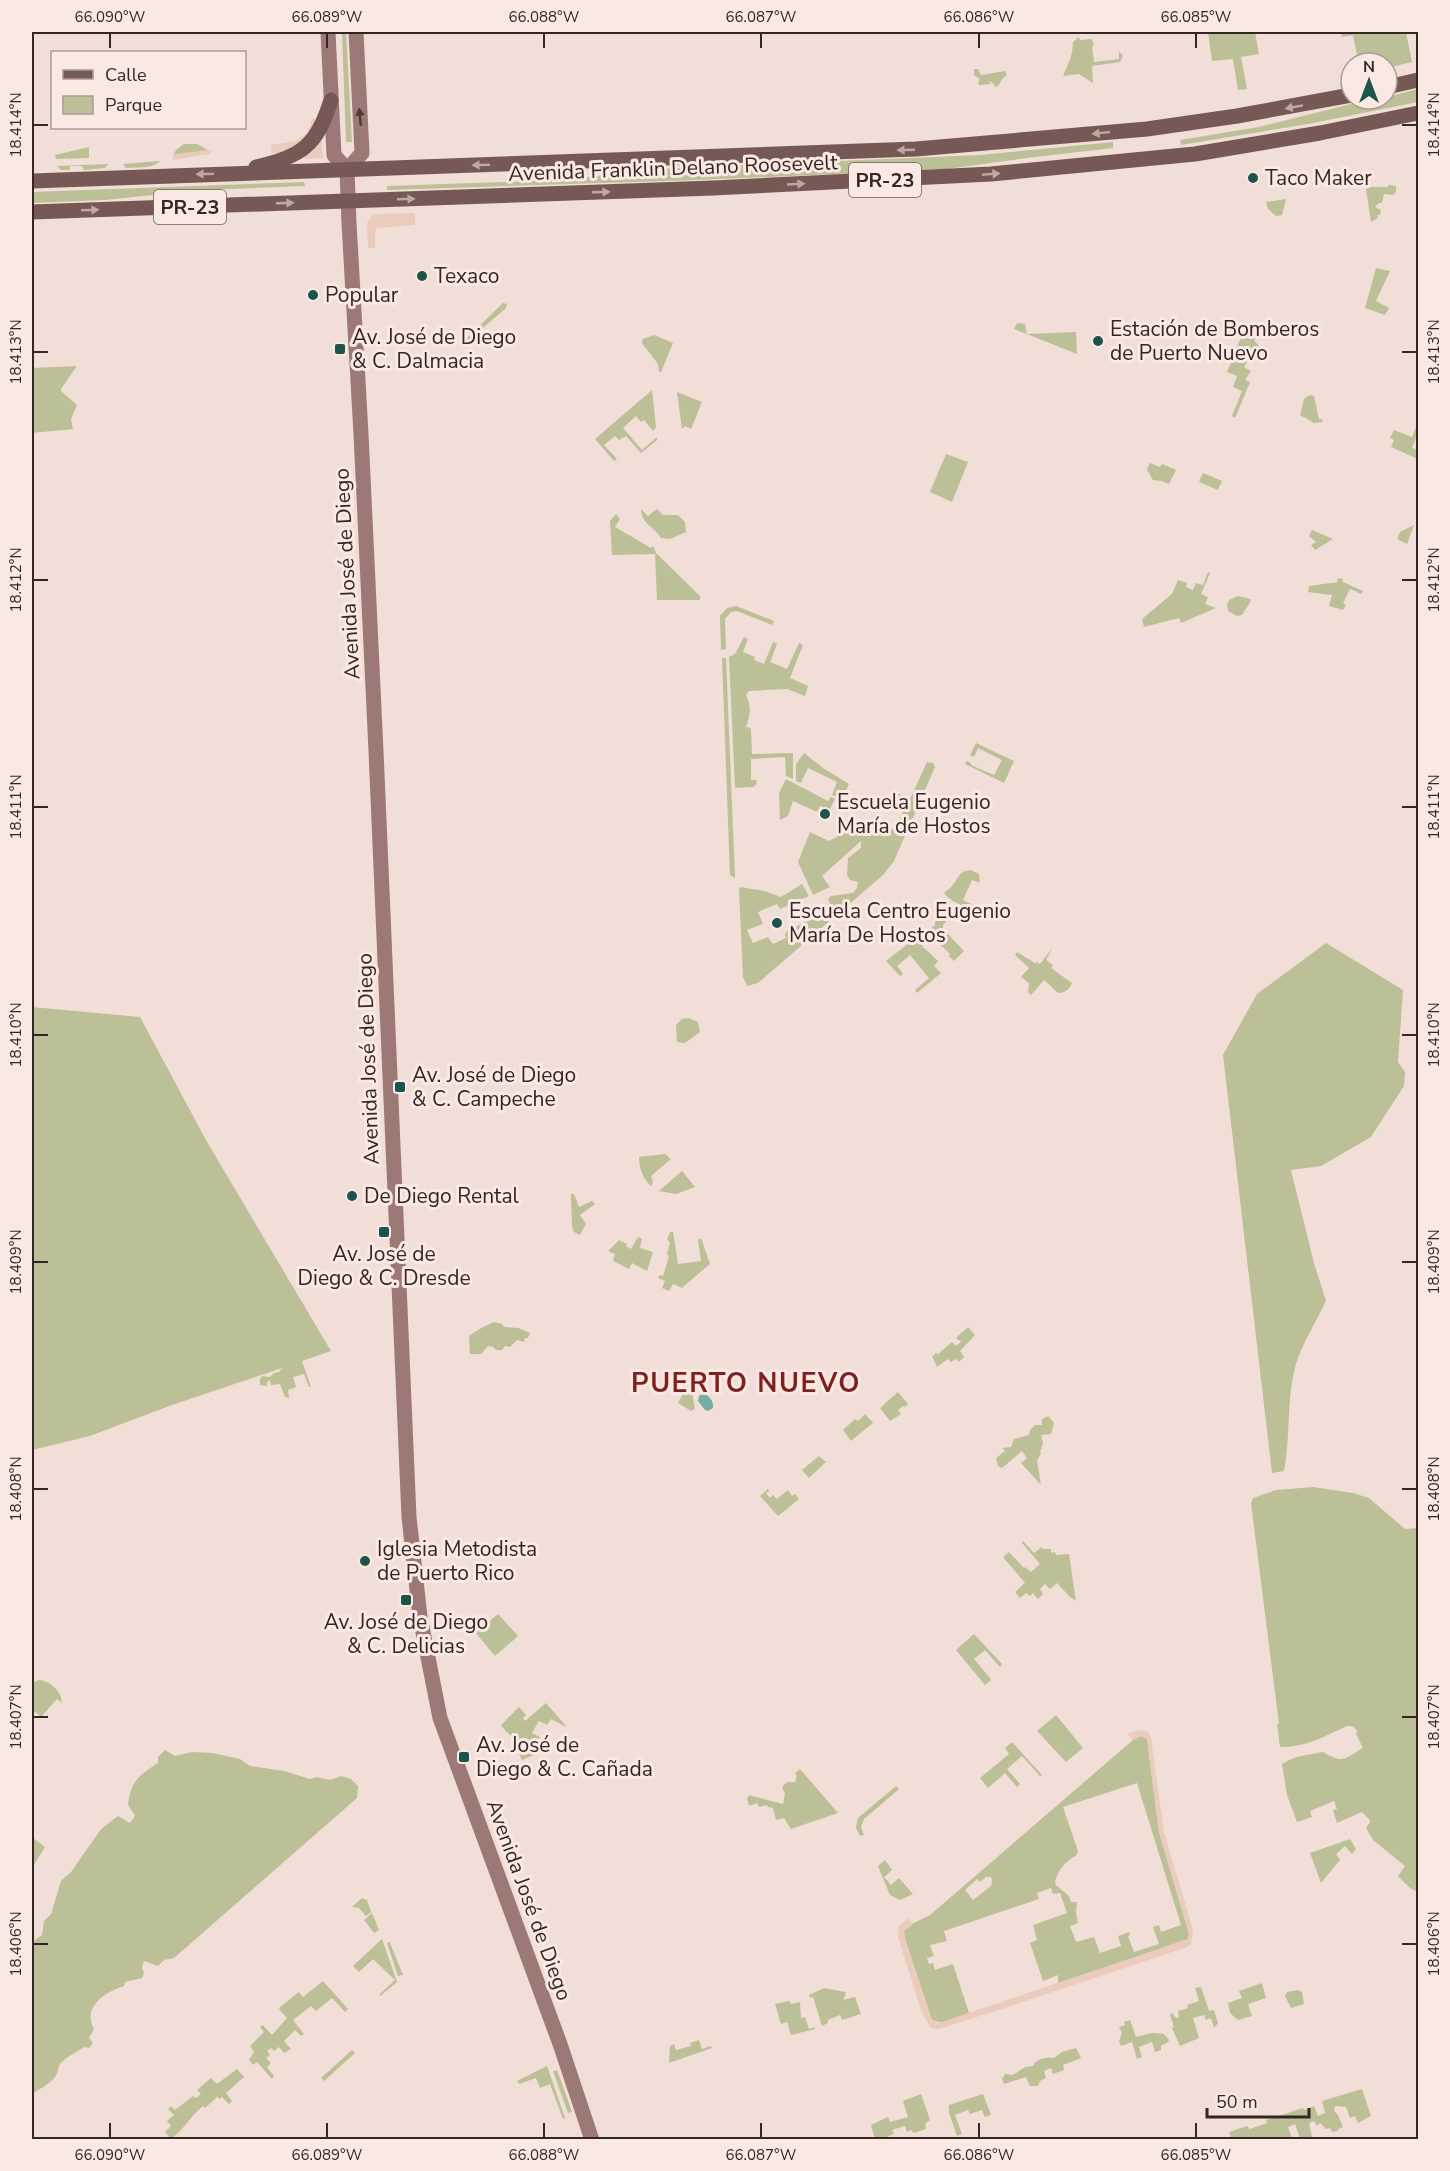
<svg xmlns="http://www.w3.org/2000/svg" width="1450" height="2171" viewBox="0 0 1450 2171" font-family="'Nunito Sans',sans-serif">
<rect width="100%" height="100%" fill="#f1ded6"/>
<g fill="#bbc096" fill-rule="evenodd">
<path d="M342,32H346L352,142H346Z"/>
<path d="M1208,32H1255L1259,54L1241,57L1247,89L1238,90L1233,59L1212,61Z"/>
<path d="M1341,32H1406L1412,62L1387,68V63H1361L1359,55H1357L1353,35L1342,37Z"/>
<path d="M1079,37L1080,40L1092,39L1094,45L1092,47L1094,62L1119,59V51L1123,56L1120,62L1092,66L1093,83L1079,74L1063,76C1067,65 1073,57 1073,42Z"/>
<path d="M974,69H978L981,75L1005,71L1007,75L1002,79L998,86L995,87L994,84L989,81L990,84L979,85L978,83L980,79L974,75Z"/>
<path d="M1418,89V102L1308,124L1181,145L1180,140L1259,127L1367,100L1387,99V97Z"/>
<path d="M1113,142V148L1035,157L947,169L697,180L387,190V186L564,180L654,169L980,155Z"/>
<path d="M184,144H197L208,150L173,156L176,150Z"/>
<path d="M89,147V158L56,159L55,155Z"/>
<path d="M160,161C153,169 137,167 126,168L123,164Z"/>
<path d="M108,164L105,168L84,170L82,166H70V170H61L57,166Z"/>
<path d="M304,182L305,186L201,190L105,200L32,203V192Z"/>
<path d="M1389,185L1396,186V192L1393,195L1384,194L1382,203H1379L1375,207L1381,210L1380,215H1377L1378,218L1371,222L1366,189L1371,187H1387Z"/>
<path d="M1286,199L1282,215L1276,216L1268,209L1266,202Z"/>
<path d="M1376,268L1390,271L1376,301L1389,308L1385,315L1365,308Z"/>
<path d="M503,303L507,304L506,308L461,347L460,345Z"/>
<path d="M1017,323L1025,324L1027,334L1076,332L1077,354L1014,329Z"/>
<path d="M1245,333H1250L1251,337L1257,336L1254,340L1263,351L1249,349L1243,359L1247,362L1244,367L1251,371L1245,380L1250,382L1235,418L1232,416L1242,391L1233,387L1237,376L1227,372L1240,340Z"/>
<path d="M654,335L673,343L661,372H659L658,364L642,343L643,339Z"/>
<path d="M77,366L61,389V391L77,405L71,419L73,429L32,433V368Z"/>
<path d="M652,390L656,427L653,431L644,420L641,422L636,416L623,428L642,450L657,437V440L641,453L626,436L619,440L615,436L604,445L617,459L614,461L595,439Z"/>
<path d="M677,392L702,402L691,429L685,426L682,429Z"/>
<path d="M1310,395L1314,396L1319,419H1322L1323,422L1314,423L1300,415L1304,399Z"/>
<path d="M1418,422V433L1412,448L1418,450V459L1391,447L1394,440L1390,438L1394,430L1412,437Z"/>
<path d="M946,454L968,462L952,502L930,492Z"/>
<path d="M1150,463L1160,467L1162,464L1176,470L1169,484L1161,481L1153,480L1147,470Z"/>
<path d="M1203,473L1222,481L1218,490L1199,482Z"/>
<path d="M641,509L648,516L657,509L663,515H678L685,522L686,532L670,539L661,538C655,527 641,524 641,509Z"/>
<path d="M616,514L620,519L615,527L651,548L653,546L656,553L700,596V600H657L655,554L612,555L610,521Z"/>
<path d="M1414,525L1407,544L1397,539L1400,532Z"/>
<path d="M1312,530L1333,539L1315,550L1311,545L1316,542L1309,536Z"/>
<path d="M1208,572L1210,573L1201,594L1208,597L1205,604L1216,608L1181,623L1179,618L1144,627L1142,619L1172,594L1178,580L1187,583L1186,587L1193,590L1196,583L1203,585Z"/>
<path d="M1342,578L1343,582L1363,591L1361,594L1350,589L1343,603L1346,605L1343,610L1329,606L1332,595L1308,592L1309,586L1338,582L1337,579Z"/>
<path d="M1238,596L1250,599L1251,601L1242,615L1237,616L1228,611L1227,605L1229,600Z"/>
<path d="M736,606L774,621L772,625L737,611L731,612L725,619L726,649L721,650L720,616L727,608Z"/>
<path d="M744,637L748,639L743,652L755,657L754,660L764,664L773,642L777,644L770,662L787,669L799,643L803,645L790,678L808,686L805,696L787,689L749,691L746,695C751,706 751,715 746,726L751,729L752,754L793,753V779L786,776L785,757L751,759V780H757L756,785L753,787L735,788L729,657L735,654Z"/>
<path d="M722,658H726L735,878L730,875Z"/>
<path d="M976,743L1014,761L1004,783L965,764L967,761L971,763V765L994,775L1002,760L978,748L974,757L970,755Z"/>
<path d="M804,753L823,768L849,784L842,799L832,795L837,782L808,768L801,783L796,781V764Z"/>
<path d="M927,762L933,763L935,767L894,861L883,875L758,983L747,986L743,977L739,890L740,887L764,891L781,897L802,884L809,896L780,909L777,904L758,912L763,924L747,930L753,943L768,937L773,944L786,938L785,934L788,930L833,910L828,899L831,896L853,893L857,888L858,882L850,880L847,875L848,858L861,848V841L822,876L830,887L813,895L798,862L810,832L829,841C835,838 869,819 872,820C879,820 888,827 894,830L904,810L891,803V800L897,793L910,799Z"/>
<path d="M786,779L828,801L831,797L835,799L830,809L820,806L817,812L793,801L788,816L780,820L779,793Z"/>
<path d="M971,870L979,874L980,883L972,880L963,900L973,905L971,909C960,905 950,901 944,893C947,890 950,889 952,886C959,878 958,871 971,870Z"/>
<path d="M942,914L948,919L943,925V929L964,951L954,961L949,956L950,954L931,936L922,946L938,961L934,966L941,973L917,993L915,990L929,978L910,955L897,966L903,974L900,976L886,961L909,943L912,945L935,925V922Z"/>
<path d="M1326,943L1403,990L1398,1062L1405,1072L1404,1086L1371,1137L1321,1166L1291,1170L1314,1263L1326,1301C1317,1320 1302,1344 1296,1364C1286,1399 1291,1436 1284,1471L1272,1473L1223,1055L1257,994Z"/>
<path d="M1053,947L1046,960L1053,965L1051,968L1072,983C1070,989 1065,993 1058,993L1044,980L1031,995L1028,992L1029,983L1021,977L1029,968L1015,955L1017,952L1035,963L1037,962L1040,964Z"/>
<path d="M32,1007L140,1017L207,1142L331,1351L302,1361L311,1387H309L304,1374L293,1377L296,1387L288,1390L289,1398L285,1397L280,1384L271,1385L270,1380L267,1382V1386L260,1385V1379L262,1376L270,1377L274,1373L279,1372L282,1368L172,1405L90,1436L32,1450Z"/>
<path d="M689,1018L698,1022L700,1032L685,1043L677,1042L676,1025L682,1019Z"/>
<path d="M665,1154L671,1159L651,1176L653,1182L651,1186C643,1179 639,1168 639,1157Z"/>
<path d="M682,1171L695,1187L676,1194L659,1191Z"/>
<path d="M571,1194H574L579,1207L592,1201L595,1204L580,1215L586,1224L580,1235L574,1232L572,1227Z"/>
<path d="M670,1232H673L678,1264L701,1261L698,1240L701,1238L710,1264L684,1286L682,1288L673,1284L669,1291L662,1288L665,1281L658,1278L660,1275L663,1276L669,1256L667,1254L670,1242L667,1240Z"/>
<path d="M638,1237L642,1239L640,1248L653,1252L647,1271L632,1263L629,1269L613,1261L615,1254L608,1251L619,1240L627,1244L626,1246L631,1249Z"/>
<path d="M494,1322L502,1324L504,1327L518,1328L530,1333L528,1338H525L524,1342L517,1340L510,1347L505,1346L502,1350H496L493,1347L488,1346L481,1354H470L469,1336C477,1330 485,1326 494,1322Z"/>
<path d="M968,1327L975,1335L960,1351L964,1357L959,1362L956,1359L951,1362L948,1359L937,1367L932,1356L936,1353L938,1354L952,1342L956,1346L961,1342L956,1338Z"/>
<path d="M690,1381L695,1409L691,1411L678,1403Z"/>
<path d="M898,1392L908,1404L905,1407L903,1406L898,1410L901,1414L890,1421L880,1408Z"/>
<path d="M865,1414L873,1423L851,1441L843,1430L855,1419L858,1421Z"/>
<path d="M1048,1416L1054,1423L1051,1434L1041,1435L1043,1443L1040,1452L1041,1454L1037,1460L1041,1485L1021,1463L1027,1458L1022,1451L1002,1468L998,1466L996,1458L1005,1451L1002,1448L1011,1447L1014,1439L1029,1435L1030,1430L1035,1425H1042V1419Z"/>
<path d="M819,1456L826,1462L809,1478L802,1470Z"/>
<path d="M1313,1487L1353,1493L1369,1498L1405,1529L1418,1528V1892L1410,1888L1398,1876L1405,1866L1373,1840L1366,1828L1370,1822L1369,1819L1362,1812L1337,1823L1333,1810L1337,1809L1334,1801L1310,1811L1312,1817L1297,1822L1287,1795L1282,1764C1296,1755 1308,1755 1323,1752C1343,1764 1344,1759 1363,1748L1356,1734L1357,1730L1352,1726H1347C1325,1736 1304,1748 1280,1747L1277,1724H1279L1251,1503L1253,1498L1276,1490Z"/>
<path d="M768,1489L769,1491L766,1493L770,1498L773,1495L777,1499L788,1490L792,1496L795,1494L799,1499L778,1516L760,1496Z"/>
<path d="M1023,1541L1034,1553L1042,1547L1043,1549H1051V1553L1055,1552L1056,1555L1069,1554L1076,1601L1070,1597L1057,1583L1050,1589L1045,1584L1040,1589L1043,1594L1038,1599L1033,1593L1030,1596L1026,1593L1020,1598L1015,1592L1025,1583L1003,1557L1009,1552L1024,1568L1025,1567L1031,1572L1040,1564L1022,1543Z"/>
<path d="M498,1614L518,1636L495,1656L474,1631L485,1625Z"/>
<path d="M974,1634L1002,1664L1000,1667L985,1650L974,1659L990,1678L991,1680L985,1685L956,1650Z"/>
<path d="M39,1680C51,1681 62,1692 62,1703L57,1699L41,1717L32,1709V1683Z"/>
<path d="M546,1703L566,1726V1727L551,1719L547,1725L539,1721L532,1733L540,1737L538,1741L549,1745L546,1750L522,1760L510,1735L501,1726L502,1724L519,1707L526,1715L523,1718L525,1721Z"/>
<path d="M1056,1715L1083,1748L1066,1762L1037,1731Z"/>
<path d="M1141,1736L1147,1739L1159,1832L1189,1934L1188,1939L1058,1984V1975L1043,1981L1030,1943L1037,1940L1033,1925L1067,1913L1060,1893L1053,1894L1051,1888L1037,1893L1039,1899L944,1931L947,1941L930,1945L934,1956L927,1958L929,1964L933,1963L935,1970L953,1964L969,2013L942,2023L932,2020L905,1939L904,1931L908,1926L930,1915L1133,1740ZM1137,1783L1181,1925L1161,1932L1159,1925L1153,1927L1159,1944L1134,1952L1128,1936L1130,1935L1129,1932L1118,1936L1121,1946L1100,1953L1094,1937L1076,1942L1070,1926L1078,1923L1076,1913L1077,1902H1071L1069,1896L1056,1885L1055,1882C1057,1872 1066,1860 1076,1856L1078,1851L1063,1807ZM986,1877H991L992,1881L991,1886L973,1900L965,1890L977,1879L980,1882Z"/>
<path d="M1012,1742L1042,1775L1040,1776L1022,1756L1007,1769L1020,1784L1017,1787L1005,1773L988,1788L980,1778L1009,1754L1005,1748Z"/>
<path d="M165,1750L175,1756L192,1752L213,1753L240,1759L250,1766L284,1771L310,1779L317,1777L330,1780L341,1776L351,1779L358,1786L357,1798L174,1958L164,1960L158,1966L144,1961L142,1967L144,1973L142,1978L125,1982L124,1986C105,1992 82,2007 94,2029L89,2038L93,2043L89,2048L84,2047C77,2052 66,2057 60,2064C58,2068 58,2073 55,2077C49,2085 39,2089 32,2094V1947L35,1940L42,1935L44,1921L51,1914L61,1881L71,1872L101,1829L118,1816L130,1823L135,1816L128,1805C131,1781 138,1776 158,1763V1757Z"/>
<path d="M800,1769L838,1813L791,1829L784,1818L776,1820L773,1808L768,1807L767,1805L759,1807L757,1803L749,1806L747,1799L749,1795L783,1804L785,1794L782,1787L787,1782H795L797,1776L795,1773Z"/>
<path d="M896,1786L899,1789L864,1819L861,1827L864,1835L860,1836L856,1828L858,1818Z"/>
<path d="M32,1837L45,1847L32,1868Z"/>
<path d="M1350,1839L1356,1849L1352,1854L1345,1846L1336,1854L1340,1860L1321,1883L1310,1853Z"/>
<path d="M885,1860L892,1870L884,1877L891,1885L899,1878L913,1894L900,1900L890,1895L878,1866Z"/>
<path d="M362,1898L367,1900L371,1912L366,1916L359,1908L352,1907Z"/>
<path d="M372,1913L379,1930L374,1933L364,1920Z"/>
<path d="M382,1939L397,1982L380,1996L379,1995L395,1980L373,1959L359,1972L353,1966Z"/>
<path d="M390,1942V1943L403,1975L398,1976L387,1943Z"/>
<path d="M323,1981L348,2009L345,2012L332,1998L316,2011L311,2006L293,2020L304,2034L301,2036L295,2030L284,2041L291,2049L284,2053L279,2047L274,2051L271,2048L267,2051L270,2055L266,2058L271,2063L267,2067L274,2076L272,2079L257,2062L253,2065L249,2060L254,2052L250,2046L264,2032L260,2027L263,2025L272,2035L287,2018L279,2009L280,2007L299,1992L303,1997Z"/>
<path d="M1262,1983L1266,1998L1248,2004L1252,2016L1238,2020L1230,2013L1228,2003L1242,1998L1239,1991Z"/>
<path d="M1201,1987L1209,2011L1214,2010L1218,2023L1214,2028L1211,2018L1206,2020L1204,2015L1193,2018L1199,2038L1180,2046L1172,2028L1174,2027L1170,2015L1172,2013L1176,2018L1179,2017L1178,2011L1188,2008L1187,2005L1199,2001L1195,1988Z"/>
<path d="M824,1988L845,1992L846,1994L843,2000L855,1997L861,2014L842,2020L840,2015L828,2020V2023L822,2026L813,1997L810,1998L809,1995Z"/>
<path d="M1298,1990L1302,1992L1304,2004L1291,2008L1285,1996L1287,1992Z"/>
<path d="M789,2001L791,2004L800,2002L801,2018L805,2017L809,2029L815,2027V2029L791,2035L787,2022L781,2024L775,2004Z"/>
<path d="M1130,2020L1136,2037L1152,2033L1164,2034L1169,2040L1168,2042L1161,2046V2050L1155,2052L1152,2042L1139,2047L1142,2057L1137,2059L1132,2042L1121,2046L1119,2041L1122,2033L1119,2027L1125,2025L1124,2022Z"/>
<path d="M699,2040L702,2049L711,2046L712,2048L669,2063L670,2046L674,2044L676,2050L691,2046L690,2043Z"/>
<path d="M1076,2048L1081,2058L1063,2065L1064,2070L1053,2074L1051,2068L1044,2071L1046,2078L1040,2081L1038,2086H1030L1026,2077L1004,2084L1002,2079L1005,2074L1013,2075L1025,2067L1033,2066C1037,2058 1046,2057 1054,2058L1062,2052Z"/>
<path d="M352,2050L355,2053L324,2081L321,2078Z"/>
<path d="M547,2066L565,2118L563,2119L550,2084L540,2088L536,2078L519,2084L517,2081Z"/>
<path d="M237,2069L244,2077L226,2093L232,2101L229,2104L222,2097L220,2099L217,2097L205,2108L203,2106C189,2118 186,2127 171,2139L165,2132L171,2126L167,2121L174,2115L168,2109L171,2106L175,2110L193,2096L196,2098L201,2094L197,2090L211,2078L217,2084Z"/>
<path d="M557,2070L572,2112L568,2113L553,2071Z"/>
<path d="M1362,2089L1371,2116L1358,2123L1355,2116L1350,2118L1346,2107L1335,2106L1334,2111L1338,2115L1343,2127L1338,2129V2131L1332,2132L1330,2128L1326,2129L1320,2123L1317,2126L1314,2121L1309,2123L1312,2137L1300,2139L1295,2124L1288,2127L1292,2139H1231L1229,2132L1247,2126L1250,2129L1267,2123L1266,2120L1303,2108L1304,2110L1314,2106L1318,2116L1325,2113L1322,2101Z"/>
<path d="M921,2094L930,2120L925,2124L926,2129L914,2133L911,2130L907,2132L905,2126L892,2130L894,2134L881,2139H875L871,2125L888,2117L890,2122L908,2117L903,2101Z"/>
<path d="M983,2094L991,2115L985,2117L982,2110L970,2114L968,2110L955,2115L962,2134L957,2136L949,2113V2105Z"/>
</g>
<g fill="#eacbbc">
<path d="M312,119H316L315,125L307,139L281,153H272L271,145L296,141L307,134Z"/>
<path d="M321,139L323,158L305,159L304,157Z"/>
<path d="M208,150H211L210,154L173,160V156L176,154Z"/>
<path d="M413,213L415,215V225L377,228L375,231V248H368L367,223L372,216L377,214Z"/>
<path d="M1139,1730L1148,1732L1151,1738L1164,1832L1193,1930L1191,1944L1187,1947L1005,2008L939,2029L931,2028L922,2013L898,1937L899,1926L908,1918L912,1925L904,1931L905,1939L932,2020L939,2023L1188,1939L1189,1934L1159,1832L1147,1739L1141,1736L1133,1740L1127,1734Z"/>
</g>
<path fill="#74aea4" d="M704,1393C709,1396 714,1401 713,1408L708,1411L705,1410L698,1401L699,1396Z"/>
<g fill="none" stroke-linecap="round" stroke-linejoin="round">
<g stroke="#9c7974" stroke-width="15">
<path d="M328,32L334,155L347,170"/>
<path d="M347,170L349,223L361,434L376,751L409,1517L420,1617L440,1718L560,2044L592,2140"/>
<path d="M347,170L362,153L356,32"/>
</g>
<g stroke="#765955" stroke-width="15">
<path d="M1387,87L1418,80"/>
<path d="M256,167C302,156 317,146 331,100"/>
<path d="M32,181L916,149L1147,129L1237,116L1351,95"/>
<path d="M32,212L713,188L991,174L1195,154L1320,133L1418,113"/>
</g>
</g>
<defs><path id="oneway-solid" d="M-6-.8H1V-3.2L6.5 0L1 3.2V.8H-6Z" transform="scale(1.5)"/></defs>
<g fill="#bea8a3">
<use href="#oneway-solid" transform="translate(1294 107) rotate(170)"/>
<use href="#oneway-solid" transform="translate(1101 133) rotate(174)"/>
<use href="#oneway-solid" transform="translate(906 150) rotate(178)"/>
<use href="#oneway-solid" transform="translate(481 165) rotate(178)"/>
<use href="#oneway-solid" transform="translate(205 174) rotate(179)"/>
<use href="#oneway-solid" transform="translate(991 174) rotate(-5)"/>
<use href="#oneway-solid" transform="translate(796 184) rotate(-3)"/>
<use href="#oneway-solid" transform="translate(601 192) rotate(-2)"/>
<use href="#oneway-solid" transform="translate(406 199) rotate(-2)"/>
<use href="#oneway-solid" transform="translate(285 203) rotate(-2)"/>
<use href="#oneway-solid" transform="translate(90 210) rotate(-2)"/>
</g>
<use fill="#4d3b39" href="#oneway-solid" transform="translate(360 117) rotate(-95)"/>
<path fill="none" stroke="#332625" stroke-width="2" d="M110,33V48M327,33V48M544,33V48M761,33V48M979,33V48M1196,33V48M33,125H48M1402,125H1417M33,352H48M1402,352H1417M33,580H48M1402,580H1417M33,807H48M1402,807H1417M33,1035H48M1402,1035H1417M33,1262H48M1402,1262H1417M33,1489H48M1402,1489H1417M33,1717H48M1402,1717H1417M33,1944H48M1402,1944H1417M110,2123V2138M327,2123V2138M544,2123V2138M761,2123V2138M979,2123V2138M1196,2123V2138"/>
<g fill="#1a554c" stroke="#f9e9e2" stroke-width="2">
<circle cx="1253" cy="178" r="6"/>
<circle cx="422" cy="276" r="6"/>
<circle cx="313" cy="295" r="6"/>
<circle cx="1098" cy="341" r="6"/>
<rect x="334" y="343" width="12" height="12" rx="3"/>
<circle cx="825" cy="814" r="6"/>
<circle cx="777" cy="923" r="6"/>
<rect x="394" y="1081" width="12" height="12" rx="3"/>
<circle cx="352" cy="1196" r="6"/>
<rect x="378" y="1226" width="12" height="12" rx="3"/>
<circle cx="365" cy="1561" r="6"/>
<rect x="400" y="1594" width="12" height="12" rx="3"/>
<rect x="458" y="1751" width="12" height="12" rx="3"/>
</g>
<g text-anchor="middle" dominant-baseline="central" stroke-width="6" stroke-linejoin="round" paint-order="stroke">
<g fill="#f9e9e2" stroke="#6e605e" stroke-width="1.5">
<rect x="849" y="163" width="72" height="34" rx="4.5"/>
<rect x="154" y="190" width="72" height="34" rx="4.5"/>
</g>
<g font-size="20" font-weight="bold" fill="#332625">
<text x="885" y="180">PR-23</text>
<text x="190" y="207">PR-23</text>
</g>
<g font-size="21" fill="#332625" stroke="#f9e9e2">
<text transform="translate(673 168) rotate(-2)">Avenida Franklin Delano Roosevelt</text>
<text transform="translate(347 574) rotate(-93)">Avenida José de Diego</text>
<text transform="translate(368 1059) rotate(-92)">Avenida José de Diego</text>
<text transform="translate(529 1900) rotate(70)">Avenida José de Diego</text>
</g>
<g font-size="21" fill="#332625" stroke="#f9e9e2" text-anchor="start">
<text x="1265" y="178">Taco Maker</text>
<text x="434" y="276">Texaco</text>
<text x="325" y="295">Popular</text>
<text x="1110" y="329">Estación de Bomberos<tspan x="1110" dy="24">de Puerto Nuevo</tspan></text>
<text x="352" y="337">Av. José de Diego<tspan x="352" dy="24">&amp; C. Dalmacia</tspan></text>
<text x="837" y="802">Escuela Eugenio<tspan x="837" dy="24">María de Hostos</tspan></text>
<text x="789" y="911">Escuela Centro Eugenio<tspan x="789" dy="24">María De Hostos</tspan></text>
<text x="412" y="1075">Av. José de Diego<tspan x="412" dy="24">&amp; C. Campeche</tspan></text>
<text x="364" y="1196">De Diego Rental</text>
<text x="384" y="1254" text-anchor="middle">Av. José de<tspan x="384" dy="24">Diego &amp; C. Dresde</tspan></text>
<text x="377" y="1549">Iglesia Metodista<tspan x="377" dy="24">de Puerto Rico</tspan></text>
<text x="406" y="1622" text-anchor="middle">Av. José de Diego<tspan x="406" dy="24">&amp; C. Delicias</tspan></text>
<text x="476" y="1745">Av. José de<tspan x="476" dy="24">Diego &amp; C. Cañada</tspan></text>
</g>
<g font-size="27" font-weight="bold" letter-spacing="1.5" fill="#831e1c" stroke="#f9e9e2">
<text x="746" y="1383">PUERTO NUEVO</text>
</g>
</g>
<rect width="1450" height="2171" fill="none" stroke="#f9e9e2" stroke-width="66"/>
<rect x="51" y="51" width="195" height="78" fill="#f9e9e2" stroke="#aa9b96" stroke-width="1.5"/>
<rect x="63" y="70" width="30" height="9" fill="#765955" stroke="#aa9b96" stroke-width="1.5"/>
<text x="105" y="81" font-size="18" fill="#332625">Calle</text>
<rect x="63" y="96" width="30" height="18" fill="#bbc096" stroke="#aa9b96" stroke-width="1.5"/>
<text x="105" y="111" font-size="18" fill="#332625">Parque</text>
<g transform="translate(1369 81)"><circle r="28" fill="#f9e9e2" stroke="#aa9b96" stroke-width="1.5"/>
<path d="M0-4.5L10 22L0 15L-10 22Z" fill="#1a554c"/>
<text y="-9" font-size="16" font-weight="bold" text-anchor="middle" fill="#332625">N</text>
</g>
<path d="M1207 2108v9h102v-9" fill="none" stroke="#332625" stroke-width="3"/>
<text x="1216" y="2108" font-size="18" fill="#332625" stroke="#f9e9e2" stroke-width="4.5" paint-order="stroke">50 m</text>
<rect x="33" y="33" width="1384" height="2105" fill="none" stroke="#332625" stroke-width="2"/>
<g font-size="15" text-anchor="middle" fill="#332625">
<text x="110" y="22">66.090°W</text>
<text x="327" y="22">66.089°W</text>
<text x="544" y="22">66.088°W</text>
<text x="761" y="22">66.087°W</text>
<text x="979" y="22">66.086°W</text>
<text x="1196" y="22">66.085°W</text>
<text transform="translate(16 125) rotate(-90)" y="5">18.414°N</text>
<text transform="translate(1434 125) rotate(-90)" y="5">18.414°N</text>
<text transform="translate(16 352) rotate(-90)" y="5">18.413°N</text>
<text transform="translate(1434 352) rotate(-90)" y="5">18.413°N</text>
<text transform="translate(16 580) rotate(-90)" y="5">18.412°N</text>
<text transform="translate(1434 580) rotate(-90)" y="5">18.412°N</text>
<text transform="translate(16 807) rotate(-90)" y="5">18.411°N</text>
<text transform="translate(1434 807) rotate(-90)" y="5">18.411°N</text>
<text transform="translate(16 1035) rotate(-90)" y="5">18.410°N</text>
<text transform="translate(1434 1035) rotate(-90)" y="5">18.410°N</text>
<text transform="translate(16 1262) rotate(-90)" y="5">18.409°N</text>
<text transform="translate(1434 1262) rotate(-90)" y="5">18.409°N</text>
<text transform="translate(16 1489) rotate(-90)" y="5">18.408°N</text>
<text transform="translate(1434 1489) rotate(-90)" y="5">18.408°N</text>
<text transform="translate(16 1717) rotate(-90)" y="5">18.407°N</text>
<text transform="translate(1434 1717) rotate(-90)" y="5">18.407°N</text>
<text transform="translate(16 1944) rotate(-90)" y="5">18.406°N</text>
<text transform="translate(1434 1944) rotate(-90)" y="5">18.406°N</text>
<text x="110" y="2160">66.090°W</text>
<text x="327" y="2160">66.089°W</text>
<text x="544" y="2160">66.088°W</text>
<text x="761" y="2160">66.087°W</text>
<text x="979" y="2160">66.086°W</text>
<text x="1196" y="2160">66.085°W</text>
</g>
</svg>
